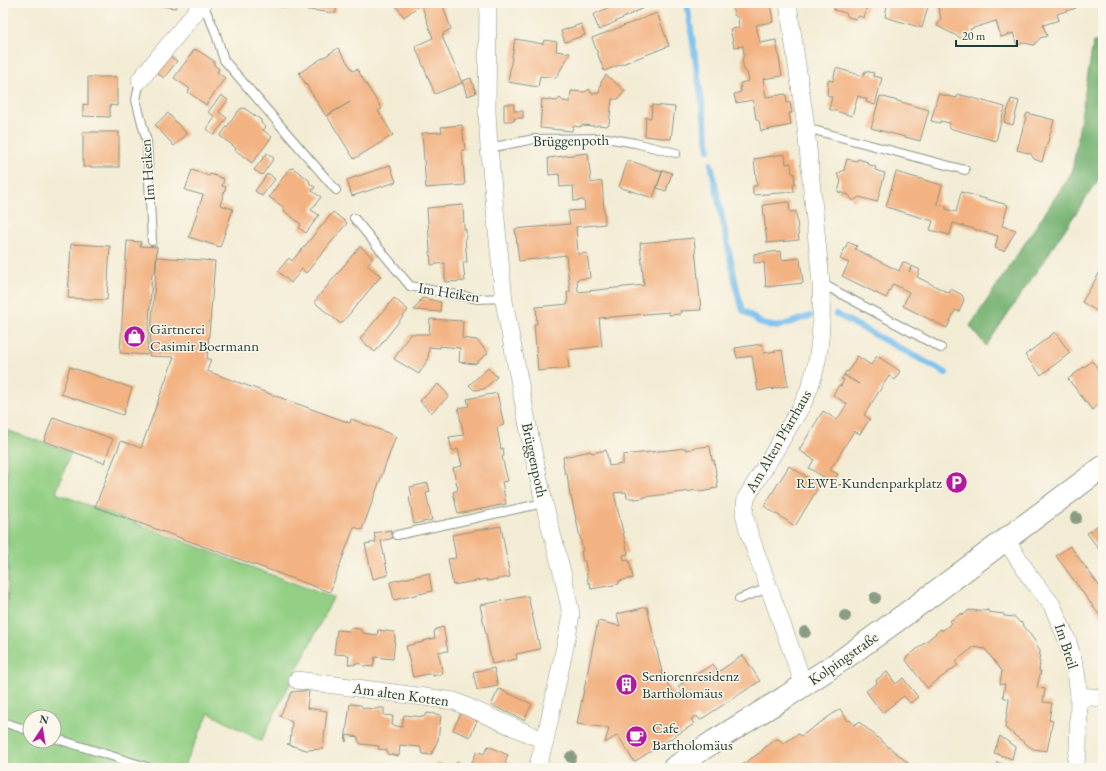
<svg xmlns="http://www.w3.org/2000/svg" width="1106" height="771" viewBox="0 0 1106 771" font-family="'EB Garamond',serif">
<rect width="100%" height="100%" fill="#fbf7ec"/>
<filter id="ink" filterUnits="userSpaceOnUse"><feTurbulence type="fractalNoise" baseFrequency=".025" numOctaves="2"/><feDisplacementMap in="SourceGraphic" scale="8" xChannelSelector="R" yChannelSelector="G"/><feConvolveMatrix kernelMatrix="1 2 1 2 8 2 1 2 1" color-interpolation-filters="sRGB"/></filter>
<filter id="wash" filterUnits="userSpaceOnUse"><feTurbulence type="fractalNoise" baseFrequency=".012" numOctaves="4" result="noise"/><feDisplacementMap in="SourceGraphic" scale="16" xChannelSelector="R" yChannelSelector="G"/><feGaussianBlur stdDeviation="0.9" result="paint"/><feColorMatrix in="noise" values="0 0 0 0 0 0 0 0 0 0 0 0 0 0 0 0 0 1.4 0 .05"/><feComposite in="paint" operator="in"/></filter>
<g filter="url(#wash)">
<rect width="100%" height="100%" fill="#f3ecd5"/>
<path fill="#93cf84" stroke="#59865c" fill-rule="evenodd" d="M6,430L71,452L56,493L333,598L261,741L209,713L183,768H3L8,565ZM30,717H54V741H30Z"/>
<path fill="#76b272" stroke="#4a7853" d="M1103,38V173L986,346L970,326L1072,172L1093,43Z"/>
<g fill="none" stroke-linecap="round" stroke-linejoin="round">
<g stroke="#75bded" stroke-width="6">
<path d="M687,3L709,150"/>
<path d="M711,164L738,295L743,310L762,324L777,327L810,316"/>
<path d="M836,314L946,373"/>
</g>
</g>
<g id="blocks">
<g fill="#f3b282">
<path d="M162,3H179L176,8L161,6Z"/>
<path d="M255,3H337L336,13L255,4Z"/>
<path d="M400,3H442L451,29L443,33L444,35L442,36L462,83L435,94L415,46L433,38L421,4L404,17L396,6Z"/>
<path d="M617,3H648L649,5L599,30L593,15Z"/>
<path d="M734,3H770L773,22L756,25L760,43L776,40L782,76L763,79L766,97L786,94L787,103L790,102L792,113H789L791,125L761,131L759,121L756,119L753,100L736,103L734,94L741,92L740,83L749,81L747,72L744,70L742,59L744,55L743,46L734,47L730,29L739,28L738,18L734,15L732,5Z"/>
<path d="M836,3H877L876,7L867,5L864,18L859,16L856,19L848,17L846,13L834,10Z"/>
<path d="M882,3H929L922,28L885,17L887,5Z"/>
<path d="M937,3H992L993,6L1005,3L1006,6L1016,3H1074L1076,8L1057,14L1059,20L1043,25L1047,36L1040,38L1034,45L1024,43L1017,45L1013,33L1001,37L996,21L970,29L973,36L963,39L937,26L941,18Z"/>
<path d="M657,13L669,46L604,71L592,38Z"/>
<path d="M581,24L585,35L565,42L561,31Z"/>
<path d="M515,39L543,44L544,40L557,42L556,51L570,53L556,78L540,76L538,87L508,82Z"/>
<path d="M338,48L353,71L357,69L369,89L382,109L378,111L393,135L354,159L327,116L350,102L326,116L299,73Z"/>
<path d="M194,50H197L214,61V65L219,69L217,72L225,78L206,105L188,92L190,89L174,78Z"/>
<path d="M170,56L177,61L164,78L157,73Z"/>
<path d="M836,68L863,76L865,71L874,73L873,76L882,78L875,105L866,102L867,99L858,96L852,116L829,109L832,97L827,95L828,80L833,81Z"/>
<path d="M606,75L625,91L618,99H612L609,124L607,126L597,125V126L581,125V127L573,126L572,131L540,128L542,99L557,101L560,98L563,101L570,102L571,91L585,92L589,89L591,93H599L601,82Z"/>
<path d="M88,77H117V106L110,105V117L83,116V104L88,105Z"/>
<path d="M471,78L476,93L467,96L462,81Z"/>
<path d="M938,94L957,98L958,94L1005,107L996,141L949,128L950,123L940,121V123L931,121Z"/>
<path d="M221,95L228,100L219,112L227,118L214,135L207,129L215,117L208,112Z"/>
<path d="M880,96L929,110L920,141L871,128Z"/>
<path d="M1011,99L1019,101L1013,125L1004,122Z"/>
<path d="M504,104H514V111H523V118H514V121H504Z"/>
<path d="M652,105L675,107L671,139L645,136L646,117L651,118Z"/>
<path d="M244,108L261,120V123L266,127L263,130L272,137L252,163L235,150L236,148L220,136L240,109Z"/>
<path d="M168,113L187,134L174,146L155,125Z"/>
<path d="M1027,113L1054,120L1042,162L1034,159L1031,154L1017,150Z"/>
<path d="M462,125L465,150H462L465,185L426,188L422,133L442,132L441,127Z"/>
<rect x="83" y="132" width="36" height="35"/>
<path d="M267,153L274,158L262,175L254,170Z"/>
<path d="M588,153L591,183L602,181L605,224L576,227L578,254L587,253L590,278L577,279L578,292L644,285L640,243L694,238L701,310L680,311L681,314L669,315V312L599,318L602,346L567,350L569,368L538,371L534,324H537L536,307L568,304L567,292H570L566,255L519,261L515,229L570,224L568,211L585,210L584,200L574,201L573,186L560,187L559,174L549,175L548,158Z"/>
<path d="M785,154L786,164L791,163L792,173H794L795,184H793L794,192L753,195V186H757L754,159Z"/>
<path d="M847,159L857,161L858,159L868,162L867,164L876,167L875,170L885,173L877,202L859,197L853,201L849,195L838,192L841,181L837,174L844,170Z"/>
<path d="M628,160L662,172L653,198L619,187Z"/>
<path d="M390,165L396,182L352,196L347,180Z"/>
<path d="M293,168L309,180L310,184L315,187L312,191L321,197L311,210L319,215L306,233L299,228L301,224L284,211L285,208L269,197L289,169Z"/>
<path d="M192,170L209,176L210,174L224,179L222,186L226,187L220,205L233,209L220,247L189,237L203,195L185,190Z"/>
<path d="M663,170L672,173L666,191L657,188Z"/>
<path d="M896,172L942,185L937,204L946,206V209L956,212L961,192L1008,205L1002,226L1016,230L1004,251L995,248L998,236L953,223L950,235L930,230L933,221L886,207Z"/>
<path d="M268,173L275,179L262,196L255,191Z"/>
<path d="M789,202L790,212L796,211L799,240L767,243L763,205Z"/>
<path d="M463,205L464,229H466V237L465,238L467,262H463L465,281L445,282V263L431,265L427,208Z"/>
<path d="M333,212L347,223L306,273L302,269L291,283L278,271L289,258L292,261Z"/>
<path d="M127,241L141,242L140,246L157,247L155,274L152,273L147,355L120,353Z"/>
<path d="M848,242L857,246L855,249L899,271L903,262L911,266L909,272L912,266L920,270L917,277L949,293L951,289L962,295L964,300L959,312L955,310L947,328L903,306L909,292L893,284L886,298L842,276L849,263L840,259Z"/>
<path d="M71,244L110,246L107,300L68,298Z"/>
<path d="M360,246L373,258L367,265L381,276L341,324L314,302Z"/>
<path d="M781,251L782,260L800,258L803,283L766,287L764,262L754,263V254Z"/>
<path d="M157,257L215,261L207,359H211L207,371L350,423L351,419L396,436L362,530L354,527L330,592L95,507L121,441L141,448L174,357L149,356Z"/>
<path d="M1103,267V315L1082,302Z"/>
<path d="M394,298L408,310L375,352L360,339Z"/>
<path d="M422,298L441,302L440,312L414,310Z"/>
<path d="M430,319L463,321L462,338L477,340L488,353L475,364L459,362L460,348L440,346V348L429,347L428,359L419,374L394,359L410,334H429Z"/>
<path d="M1055,332L1070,353L1041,375L1025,355Z"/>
<path d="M762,344L764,353L782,350L788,386L774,388L773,390L772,388L758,391L752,356L737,358L735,348Z"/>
<path d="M857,356L871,365L877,356L900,371L895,380L889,376L864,415L870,419L865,426L860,434L854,431L830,470L838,474L833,483L809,468L814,460L799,450L823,411L837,420L847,404L833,395L839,385L841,386L844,380L841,379L844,375L859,384L844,375L846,371L848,372Z"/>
<path d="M1092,361L1103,375V401L1092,410L1068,379Z"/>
<path d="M70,367L132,388L123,415L61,394Z"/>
<path d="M488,368L497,377L484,389L474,390L469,385Z"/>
<path d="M438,384L449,396L431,413L420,401Z"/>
<path d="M497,393L504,425L497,427L501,449L503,448L504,456L502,457L508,481L502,482L506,504L458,514L453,492L458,490L453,468L462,466L458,449L452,451L449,437L464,435L458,408L469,406L467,399Z"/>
<path d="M53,417L113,439L104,463L44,441Z"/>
<path d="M710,446L712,460H714L718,488L711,489V490L700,492V490L644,497V498L634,499V498H627L626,492L614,493L628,554L623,555L624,561L629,560L633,578L619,581V584L591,589L590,583H588L585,561H583L581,551H583L571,496H570L567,474H565L563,464H564L563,457L591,451L592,453L606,450L609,466L623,464V455L686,448V450L692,449V448Z"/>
<path d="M789,466L820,485L795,526L764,506Z"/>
<path d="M428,483L430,492L426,493L432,520L414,524L409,497L412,496L410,487Z"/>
<path d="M1103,522V555L1087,533Z"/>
<path d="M501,526L510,577L487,581V579L453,585L448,559L456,558L452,535Z"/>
<path d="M391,530L393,538L381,541L388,575L373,579L365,544L376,542L374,533Z"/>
<path d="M1070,546L1103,591V620L1056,556Z"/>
<path d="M429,573L432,591L394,600L390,582Z"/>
<path d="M528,596L540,649L516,654L517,659L492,664L480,605Z"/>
<path d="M647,607L663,677L676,697L683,694L678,686L713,664L718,672L743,655L760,681L700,720L697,716L691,719L694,724L634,762L618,735L605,743L609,728L577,724L598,621L620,626L617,614Z"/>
<path d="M969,610L977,611V610L986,611V610H988V612L1004,614V616L1015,617L1020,623L1021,622L1037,644L1036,645L1040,651L1039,661L1040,662L1039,671H1041L1037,687L1045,689L1043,702L1052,703L1049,720L1053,721L1047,751L1033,749L1005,728L1009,699L1003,697L1005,684H1000L1002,671L985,649L974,647L956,661L958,665L927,688L905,659L941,629L942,631L952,623L950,621L962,613L963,615Z"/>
<path d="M443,627L448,651L438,652L443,674L433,676V673L413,677L406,646L423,642V641L435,638L434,632L436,629Z"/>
<path d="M352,628L360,629L363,633L377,635L378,630L394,632L395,639L393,659L375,657L373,667L364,666L362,664L355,663V665L348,664L349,655L334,654L337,630L349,631V630Z"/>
<path d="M494,668L498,686L477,690L473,672Z"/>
<path d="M887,672L896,684L903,678L918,697L910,703L904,696L882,713L866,691L877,683L876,680Z"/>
<path d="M499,689L532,704L524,720L491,705Z"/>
<path d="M309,690L307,708L327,711L323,749L306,750L287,744H290L292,722L280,716L292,692Z"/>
<path d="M350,704L361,705L363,708L376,709L378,708H384V715L393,716L392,725L402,727L404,715L424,717L427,713L441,715L438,740L431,755L423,754L420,747L400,745L399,756L387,754V750L378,749L379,746L361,744L358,740V737L347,735L346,742L345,741Z"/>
<path d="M840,709L848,721L850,720L854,725L859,722L914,768H744L742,765L762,751L763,749L777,739L780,740L783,744L798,734L801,736Z"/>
<path d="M461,713L477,721L470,737L453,730Z"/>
<path d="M1000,736L1015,747L1012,759L994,753Z"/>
<path d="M488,746L508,755L505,763L515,768H454L457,762L470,767L477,751L484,754Z"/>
<path d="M997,762L1013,768H995Z"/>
<path d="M438,763L449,768H435Z"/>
</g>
</g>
</g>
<g filter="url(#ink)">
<use href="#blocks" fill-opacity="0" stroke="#899484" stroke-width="1"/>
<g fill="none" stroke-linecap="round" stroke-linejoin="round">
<defs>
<g id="service">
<path d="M203,4L215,31L224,60L336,190"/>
<path d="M140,80L136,100L147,142L152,241"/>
<path d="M806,128L965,170"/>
<path d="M489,148L534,139L607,138L635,143L676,153"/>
<path d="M354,218L410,286L478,299L504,298"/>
<path d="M821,283L941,348"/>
<path d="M397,535L544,503"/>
<path d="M739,599L768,588"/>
<path d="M3,722L30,731"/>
<path d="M54,738L150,768"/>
</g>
<g id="minor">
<path d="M488,3L487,111L489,148L504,301L531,442L544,503L563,576L571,614L568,632L545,741L537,768"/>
<path d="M788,3L806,128L821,283C822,317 822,354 810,386C805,402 796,416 787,430C774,453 760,475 746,498L744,513L748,530L804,685"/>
<path d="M140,80L203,3"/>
<path d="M1006,540L1030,577L1052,605L1068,642L1076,671L1079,696L1078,750L1075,768"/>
<path d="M297,680L454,701L545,741"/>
<path d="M1079,696L1103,698"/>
</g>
<path id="secondary" d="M674,768L716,740L784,698L842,660L914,608L1103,467"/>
</defs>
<use href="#service" stroke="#899484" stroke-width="10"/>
<use href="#minor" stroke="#899484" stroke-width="18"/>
<use href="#secondary" stroke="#899484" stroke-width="24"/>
<use href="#service" stroke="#fff" stroke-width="8"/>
<use href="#minor" stroke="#fff" stroke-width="17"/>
<use href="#secondary" stroke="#fff" stroke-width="22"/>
</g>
<g fill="#8b9c85">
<circle cx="1076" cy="518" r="6"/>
<circle cx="875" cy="598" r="6"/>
<circle cx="845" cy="616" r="6"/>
<circle cx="805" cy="632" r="6"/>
<circle cx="571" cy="757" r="6"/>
</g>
</g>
<defs>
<symbol id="shop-disc" viewBox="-11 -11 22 22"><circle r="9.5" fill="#b5179e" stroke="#fbf7ec"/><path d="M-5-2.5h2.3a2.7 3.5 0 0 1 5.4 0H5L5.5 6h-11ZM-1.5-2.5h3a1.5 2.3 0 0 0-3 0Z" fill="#fff"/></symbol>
<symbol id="parking-disc" viewBox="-11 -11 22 22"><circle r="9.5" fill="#b5179e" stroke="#fbf7ec"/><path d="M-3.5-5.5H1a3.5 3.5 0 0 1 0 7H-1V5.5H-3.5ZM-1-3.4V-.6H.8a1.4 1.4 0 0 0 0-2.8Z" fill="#fff"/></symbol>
<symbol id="building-disc" viewBox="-11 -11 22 22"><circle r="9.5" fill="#b5179e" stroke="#fbf7ec"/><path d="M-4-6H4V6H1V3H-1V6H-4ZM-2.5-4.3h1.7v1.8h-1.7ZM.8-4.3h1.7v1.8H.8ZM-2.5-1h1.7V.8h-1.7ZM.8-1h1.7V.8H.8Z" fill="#fff"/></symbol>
<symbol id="cafe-disc" viewBox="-11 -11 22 22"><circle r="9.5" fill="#b5179e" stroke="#fbf7ec"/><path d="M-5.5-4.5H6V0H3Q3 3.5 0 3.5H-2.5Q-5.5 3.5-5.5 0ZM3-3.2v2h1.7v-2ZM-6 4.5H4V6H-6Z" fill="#fff"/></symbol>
</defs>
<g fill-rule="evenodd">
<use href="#shop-disc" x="122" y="324" width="25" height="25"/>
<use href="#parking-disc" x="944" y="470" width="25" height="25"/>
<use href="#building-disc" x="614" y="672" width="25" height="25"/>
<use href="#cafe-disc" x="624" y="724" width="25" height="25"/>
</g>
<g text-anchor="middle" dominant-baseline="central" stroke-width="3" stroke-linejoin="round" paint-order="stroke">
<g font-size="15" fill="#1f3d34" stroke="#fbf7ec">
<text transform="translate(571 140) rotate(-1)">Brüggenpoth</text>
<text transform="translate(147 170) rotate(-94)">Im Heiken</text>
<text transform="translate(449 292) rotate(9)">Im Heiken</text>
<text transform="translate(778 441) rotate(-60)">Am Alten Pfarrhaus</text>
<text transform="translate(535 460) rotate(78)">Brüggenpoth</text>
<text transform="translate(1067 646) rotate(72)">Im Breil</text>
<text transform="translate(843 658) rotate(-35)">Kolpingstraße</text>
<text transform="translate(401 694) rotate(8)">Am alten Kotten</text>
</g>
<g font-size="15" fill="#1f3d34" stroke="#fbf7ec" text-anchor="start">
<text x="150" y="328">Gärtnerei<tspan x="150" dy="17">Casimir Boermann</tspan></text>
<text x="942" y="482" text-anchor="end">REWE-Kundenparkplatz</text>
<text x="642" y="675">Seniorenresidenz<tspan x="642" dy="17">Bartholomäus</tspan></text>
<text x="652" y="727">Cafe<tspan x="652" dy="17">Bartholomäus</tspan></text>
</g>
</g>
<rect width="1106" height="771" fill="none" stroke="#fbf7ec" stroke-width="16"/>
<g transform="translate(42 729) rotate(12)"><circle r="19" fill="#fbf7ec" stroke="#a3ada2"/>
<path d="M0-3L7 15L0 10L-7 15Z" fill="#b5179e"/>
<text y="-6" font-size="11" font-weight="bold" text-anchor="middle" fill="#1f3d34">N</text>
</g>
<path d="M956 40v6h61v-6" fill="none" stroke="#1f3d34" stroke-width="2"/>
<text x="962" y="40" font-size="12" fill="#1f3d34" stroke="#fbf7ec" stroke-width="3" paint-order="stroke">20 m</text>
</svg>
